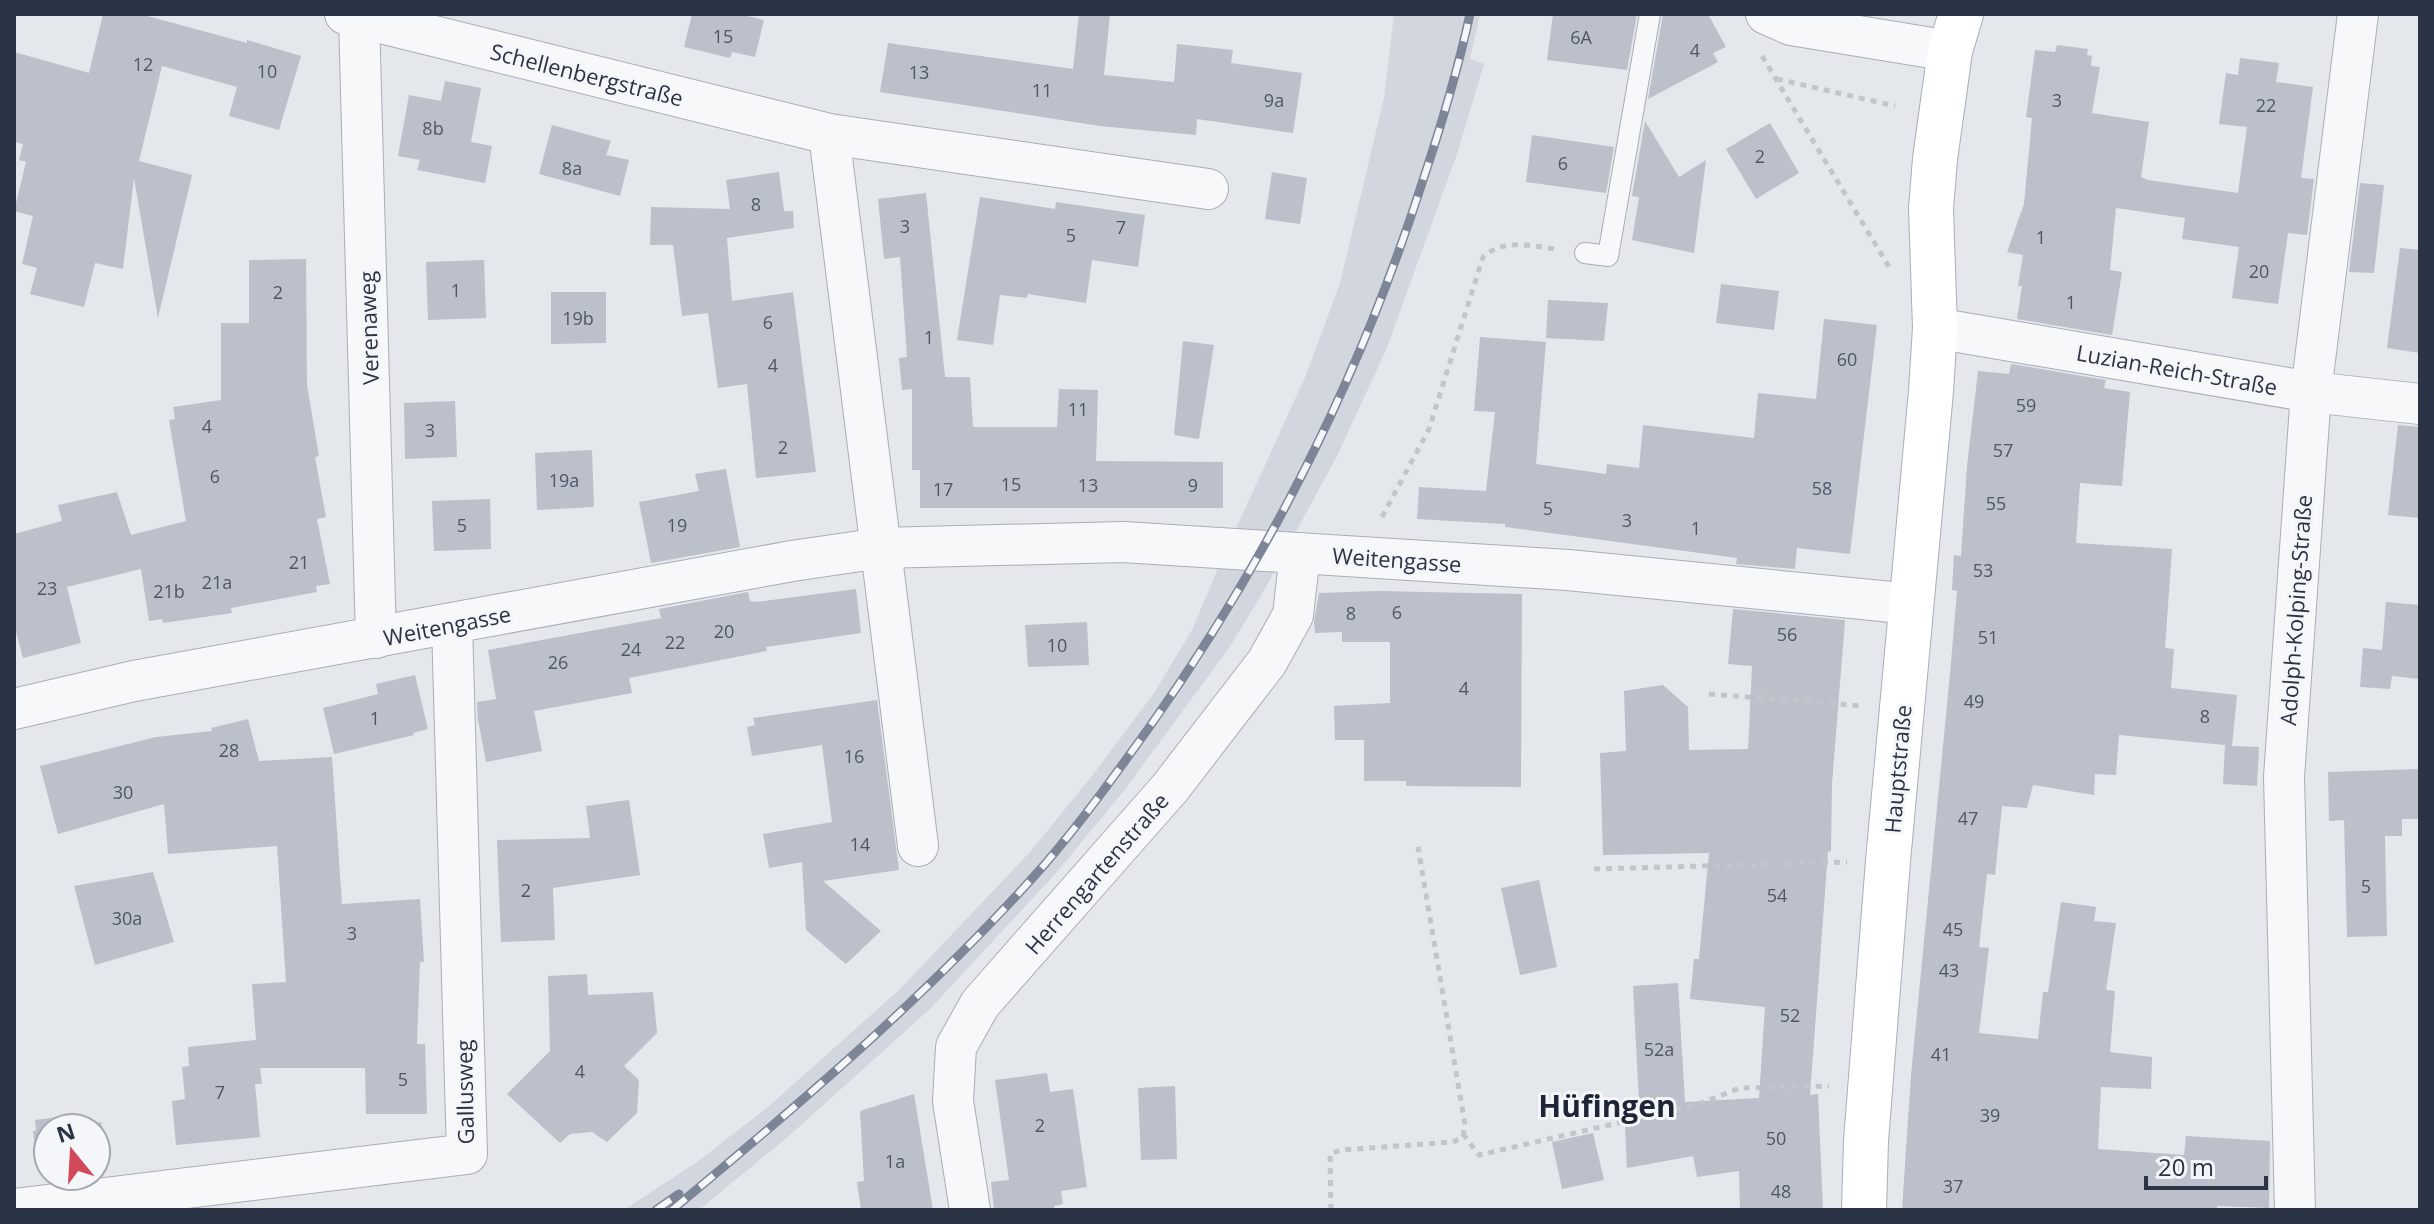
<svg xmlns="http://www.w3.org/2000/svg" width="2434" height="1224" viewBox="0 0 2434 1224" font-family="'Open Sans',sans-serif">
<rect width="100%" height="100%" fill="#e4e7ec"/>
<path fill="#d2d6de" d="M1394,14H1480L1470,59L1484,64L1457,154L1386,350L1337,456L1266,587L1229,648L1123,792L1056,873L931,1008L791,1134L699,1210H624L697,1162L769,1106L899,990L1030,852L1092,776L1154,693L1192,630L1219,566L1306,375L1340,283L1384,98Z"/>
<g fill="#bbc0ca">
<path d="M103,14H140L247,43V40L301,56L279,130L229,116L237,87L162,66L139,161L192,175L158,318L134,178L123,269L95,263L84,307L30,294L37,268L22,264L33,216L14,211L26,162L19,160L23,144L14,142V52L89,73Z"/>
<path d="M692,14H739L764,20L755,57L732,52L730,58L684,47Z"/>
<path d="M1079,14H1110L1104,75L1174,82L1177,44L1233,50L1231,63L1302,73L1293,133L1197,119L1196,135L1100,126L880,92L888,43L1073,69Z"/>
<path d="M1553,14H1637L1627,70L1547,60Z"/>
<path d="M1663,14H1708L1726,47L1713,53L1718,62L1648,99Z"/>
<path d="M2057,45L2088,49L2087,55L2092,56L2091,66L2100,67L2092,113L2149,122L2141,177L2148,180L2238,193L2247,127L2219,124L2226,73L2238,75L2240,58L2279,63L2276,82L2313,87L2301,178L2314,179L2307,235L2288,233L2278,304L2232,298L2239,247L2182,239L2185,218L2116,208L2110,270L2122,272L2112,335L2017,319L2022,286H2018L2023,255L2007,252L2024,204L2032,118L2026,117L2035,50L2055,52Z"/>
<path d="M445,81L481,88L471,142L492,146L485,183L417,170L420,160L398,156L409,95L441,101Z"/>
<path d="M1645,121L1679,177L1706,160L1694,253L1632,240L1639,197L1632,196Z"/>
<path d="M1770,123L1799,173L1756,199L1726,149Z"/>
<path d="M552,125L611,141L606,155L629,160L620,196L539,174Z"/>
<path d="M1532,135L1614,147L1606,193L1526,182Z"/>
<path d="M779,172L784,211H793L794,228L727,238L732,301L793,292L816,472L756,478L747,384L718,388L708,313L682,316L673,245H650L651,207L730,209L726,180Z"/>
<path d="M1272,172L1307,178L1300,224L1265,219Z"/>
<path d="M2360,183L2384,185L2374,273L2349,272Z"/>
<path d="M926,193L945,377H970L973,427H1057L1059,389L1098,390L1096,461L1223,462V508H920V470H912V389L902,390L899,358L907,357L900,257L884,259L878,199Z"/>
<path d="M980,197L1055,209L1056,202L1145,215L1138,267L1092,260L1086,303L1028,294L1027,298L1000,295L993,345L957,340Z"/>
<path d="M2400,248L2420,250V353L2387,348Z"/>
<path d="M306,259L307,385L319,456L315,457L326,517L317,519L330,584L316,586L317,592L231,608L232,613L163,623L162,619L149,621L141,569L67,587L81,643L23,658L14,624V534L62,521L58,505L117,492L131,535L186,521L169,420L175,419L173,407L221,400V323H249V260Z"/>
<path d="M484,260L486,318L428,320L426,262Z"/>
<path d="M1721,284L1779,291L1774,330L1716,323Z"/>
<path d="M551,292H606V343L551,344Z"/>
<path d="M1548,300L1608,303L1604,341L1546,338Z"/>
<path d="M1824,319L1877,325L1850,554L1797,548L1795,569L1736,564L1737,558L1505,527V524L1417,519L1419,487L1486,491L1495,412L1474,411L1480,337L1546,342L1536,464L1606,474L1607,464L1639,468L1643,425L1754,438L1758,393L1816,399Z"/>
<path d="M1183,341L1214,345L1199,439L1174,435Z"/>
<path d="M2011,364L2106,380L2104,388L2130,392L2122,486L2080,483L2076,543L2172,549L2165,648L2174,649L2171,688L2237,695L2232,746L2259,747L2257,786L2223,784L2225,745L2119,735L2116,775L2095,774L2094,795L2033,785L2027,808L2002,806L1995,875L1987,874L1979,947L1989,948L1979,1033L2038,1039L2043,992H2048L2061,902L2096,907L2094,921L2116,923L2106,990L2115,991L2110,1052L2152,1057L2151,1089L2101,1087L2098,1149L2184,1155L2186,1136L2270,1141L2269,1208L2217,1206V1210H1902L1911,1075L1950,674L1957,591L1952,590L1954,555L1961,556L1967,466L1978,371L2009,374Z"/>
<path d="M455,401L457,457L405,459L404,403Z"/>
<path d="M2398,425L2420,427V518L2388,515Z"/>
<path d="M592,450L594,507L537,510L535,453Z"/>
<path d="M726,469L740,547L651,563L639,502L699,491L695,474Z"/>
<path d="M490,499L491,549L434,551L432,501Z"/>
<path d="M856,589L861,633L766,647L767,651L629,678L632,693L534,711L542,751L486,762L478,720L477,702L496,699L488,650L661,618L659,609L748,592L750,601L757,602Z"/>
<path d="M1378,591L1522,594L1521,787L1406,786V781H1364V740H1335L1334,706L1390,703V642H1342V632L1315,633L1314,622L1319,593Z"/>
<path d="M2386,602L2420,605V679L2392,676L2390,689L2360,687L2363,648L2382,650Z"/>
<path d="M1733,609L1845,620L1832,784L1831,851L1828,852L1810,1095L1818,1094L1823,1210H1740L1739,1171L1697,1177L1693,1156L1627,1168L1625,1126L1640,1123L1633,986L1678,983L1685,1102L1759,1098L1765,1007L1690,999L1694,959H1699L1709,853L1603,855L1600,753L1626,751L1624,691L1663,685L1688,707L1689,750L1748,749L1752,666L1728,664Z"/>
<path d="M1087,622L1089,665L1028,667L1025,625Z"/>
<path d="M415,675L428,729L413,733L414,735L334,754L323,708L378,694L376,684Z"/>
<path d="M877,700L899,870L823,881L881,931L846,964L806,930L802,862L769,868L763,834L832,822L822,745L752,756L747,727L755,725L753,718Z"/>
<path d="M248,719L259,761L332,757L342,904L420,899L424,962H420L417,1044H425L427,1114H366L365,1068H260L262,1084H255L260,1137L176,1145L172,1101L185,1099L182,1067L189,1066L188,1047L256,1040L252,984L286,982L277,846L168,854L164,804L58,834L40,766L156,737L212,731L211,728Z"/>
<path d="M2420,769V819H2402V836H2385L2387,936L2347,937L2344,820L2329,821L2328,772Z"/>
<path d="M629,800L640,875L553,888L555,940L501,942L497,840L590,838L586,806Z"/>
<path d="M153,872L174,942L95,965L74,886Z"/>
<path d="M1539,880L1557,967L1520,975L1501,888Z"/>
<path d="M587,974L588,995L653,992L657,1033L624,1066L639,1080L637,1113L607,1142L592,1132L570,1134L560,1143L507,1094L550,1051L548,976Z"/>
<path d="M1047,1073L1050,1092L1073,1089L1087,1187L1061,1191L1063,1204L1054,1206L1055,1210H994L991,1182L1009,1180L995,1080Z"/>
<path d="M1175,1086L1177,1159L1141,1160L1138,1088Z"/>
<path d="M914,1094L933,1210H861L857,1182L864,1181L860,1111Z"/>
<path d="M80,1114L81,1125L101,1122L107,1158L96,1159V1128H48V1166L38,1168L33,1131H36L35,1120Z"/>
<path d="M1593,1133L1604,1180L1562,1189L1552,1142Z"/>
</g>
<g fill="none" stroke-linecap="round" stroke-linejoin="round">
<defs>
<path id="service" d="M1585,253L1608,256L1650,14"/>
<g id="minor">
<path d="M345,14L829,134L1208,189"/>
<path d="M1766,14L1791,25L1950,51"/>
<path d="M359,18L376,638"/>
<path d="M829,134L918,846"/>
<path d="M1935,328L2311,392L2420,404"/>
<path d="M14,709L134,681L792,561L881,548L1123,542L1568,570L1912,604"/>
<path d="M14,1209L467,1154L452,624"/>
<path d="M970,1210L953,1101L956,1047L980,1004L1170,788L1267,662L1293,615L1300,553"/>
<path d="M2295,1210L2284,777L2311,392L2358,14"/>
</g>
<path id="secondary" d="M1864,1210L1866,1141L1888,861L1931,391L1935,328L1931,209L1935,159L1950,51L1961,14"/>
</defs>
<use href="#service" stroke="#a9aeb7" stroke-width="22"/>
<use href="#minor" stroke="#a9aeb7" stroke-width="42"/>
<use href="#secondary" stroke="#a9aeb7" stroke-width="46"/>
<g stroke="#c2c5cb" stroke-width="5" stroke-dasharray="6 6" stroke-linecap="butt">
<path d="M1762,56L1889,267"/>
<path d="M1777,79L1895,106"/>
<path d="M1382,517L1429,429L1483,257C1504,238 1530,246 1556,249"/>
<path d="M1709,694L1862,706"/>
<path d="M1594,869L1847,862"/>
<path d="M1463,1134L1479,1155L1696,1105L1740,1088L1829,1086"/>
<path d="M1331,1210L1330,1154L1341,1150L1453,1142L1463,1137L1465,1125L1418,847"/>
</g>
<use href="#service" stroke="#f7f8fa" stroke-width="20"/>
<use href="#minor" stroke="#f7f8fa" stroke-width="40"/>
<use href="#secondary" stroke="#fff" stroke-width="44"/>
<defs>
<g id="rail">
<path d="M656,1210L679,1194"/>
<path d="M672,1210C803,1101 932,992 1045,864C1082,821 1115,775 1148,729C1268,560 1361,375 1424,177C1442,123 1458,69 1470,14"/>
</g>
</defs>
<use href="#rail" stroke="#7d8696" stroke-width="9"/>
<use href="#rail" stroke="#f4f6f9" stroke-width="6" stroke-dasharray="18" stroke-linecap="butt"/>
</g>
<g text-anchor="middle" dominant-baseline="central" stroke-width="6" stroke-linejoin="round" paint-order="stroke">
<g font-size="18" fill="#4f5766">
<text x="723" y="36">15</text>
<text x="1581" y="37">6A</text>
<text x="1695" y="50">4</text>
<text x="143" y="64">12</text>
<text x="267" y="71">10</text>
<text x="919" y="72">13</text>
<text x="1042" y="90">11</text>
<text x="1274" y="100">9a</text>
<text x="2057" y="100">3</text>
<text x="2266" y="105">22</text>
<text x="433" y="128">8b</text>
<text x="1760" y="156">2</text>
<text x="1563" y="163">6</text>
<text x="572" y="168">8a</text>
<text x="756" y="204">8</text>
<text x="905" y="226">3</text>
<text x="1121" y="227">7</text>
<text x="1071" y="235">5</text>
<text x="2041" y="237">1</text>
<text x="2259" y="271">20</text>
<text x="456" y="290">1</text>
<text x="278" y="292">2</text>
<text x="2071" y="302">1</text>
<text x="578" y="318">19b</text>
<text x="768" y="322">6</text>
<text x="929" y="337">1</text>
<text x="1847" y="359">60</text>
<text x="773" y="365">4</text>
<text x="2026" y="405">59</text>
<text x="1078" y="409">11</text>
<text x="207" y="426">4</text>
<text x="430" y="430">3</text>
<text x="783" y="447">2</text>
<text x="2003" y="450">57</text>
<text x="215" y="476">6</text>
<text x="564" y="480">19a</text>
<text x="1011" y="484">15</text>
<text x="1088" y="485">13</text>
<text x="1193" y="485">9</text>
<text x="1822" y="488">58</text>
<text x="943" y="489">17</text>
<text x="1996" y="503">55</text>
<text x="1548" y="508">5</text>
<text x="1627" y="520">3</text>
<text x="462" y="525">5</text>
<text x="677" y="525">19</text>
<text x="1696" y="528">1</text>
<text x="299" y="562">21</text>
<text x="1983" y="570">53</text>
<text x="217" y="582">21a</text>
<text x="47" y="588">23</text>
<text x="169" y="591">21b</text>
<text x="1397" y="612">6</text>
<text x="1351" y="613">8</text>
<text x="724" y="631">20</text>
<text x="1787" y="634">56</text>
<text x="1988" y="637">51</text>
<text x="675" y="642">22</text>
<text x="1057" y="645">10</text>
<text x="631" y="649">24</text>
<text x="558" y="662">26</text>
<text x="1464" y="688">4</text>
<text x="1974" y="701">49</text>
<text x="2205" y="716">8</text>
<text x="375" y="718">1</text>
<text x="229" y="750">28</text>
<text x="854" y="756">16</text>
<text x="123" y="792">30</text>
<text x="1968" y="818">47</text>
<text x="860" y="844">14</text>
<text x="2366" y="886">5</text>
<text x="526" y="890">2</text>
<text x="1777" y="895">54</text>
<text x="127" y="918">30a</text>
<text x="1953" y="929">45</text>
<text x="352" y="933">3</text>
<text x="1949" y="970">43</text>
<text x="1790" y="1015">52</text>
<text x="1659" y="1049">52a</text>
<text x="1941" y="1054">41</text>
<text x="580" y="1071">4</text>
<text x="403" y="1079">5</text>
<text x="220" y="1092">7</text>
<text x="1990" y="1115">39</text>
<text x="1040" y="1125">2</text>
<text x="1776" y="1138">50</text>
<text x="895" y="1161">1a</text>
<text x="1953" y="1186">37</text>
<text x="1781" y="1191">48</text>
</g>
<g font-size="22" fill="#2b3445" stroke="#f4f6f9">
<text transform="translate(587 74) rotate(14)">Schellenbergstraße</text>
<text transform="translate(368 328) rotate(-92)">Verenaweg</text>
<text transform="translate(2177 369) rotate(10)">Luzian-Reich-Straße</text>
<text transform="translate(1397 559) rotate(4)">Weitengasse</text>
<text transform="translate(2295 610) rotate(-86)">Adolph-Kolping-Straße</text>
<text transform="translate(447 625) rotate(-11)">Weitengasse</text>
<text transform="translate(1897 769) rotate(-85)">Hauptstraße</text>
<text transform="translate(1096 873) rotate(-49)">Herrengartenstraße</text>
<text transform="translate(464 1092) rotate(-91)">Gallusweg</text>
</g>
<g font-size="30" font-weight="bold" fill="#1d2536" stroke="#f4f6f9">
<text x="1607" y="1105">Hüfingen</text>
</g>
</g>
<rect width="2434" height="1224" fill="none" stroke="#2b3445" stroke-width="32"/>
<g transform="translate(72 1152) rotate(342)"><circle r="38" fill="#f4f6f9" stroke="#a4a8b1" stroke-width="2"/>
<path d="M0-6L14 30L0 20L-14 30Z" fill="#d1495b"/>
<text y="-12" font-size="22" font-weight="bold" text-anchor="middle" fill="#2b3445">N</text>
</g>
<path d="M2146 1176v12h120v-12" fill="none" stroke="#2b3445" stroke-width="4"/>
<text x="2158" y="1176" font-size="24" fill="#2b3445" stroke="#f4f6f9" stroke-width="6" paint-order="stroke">20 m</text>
</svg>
